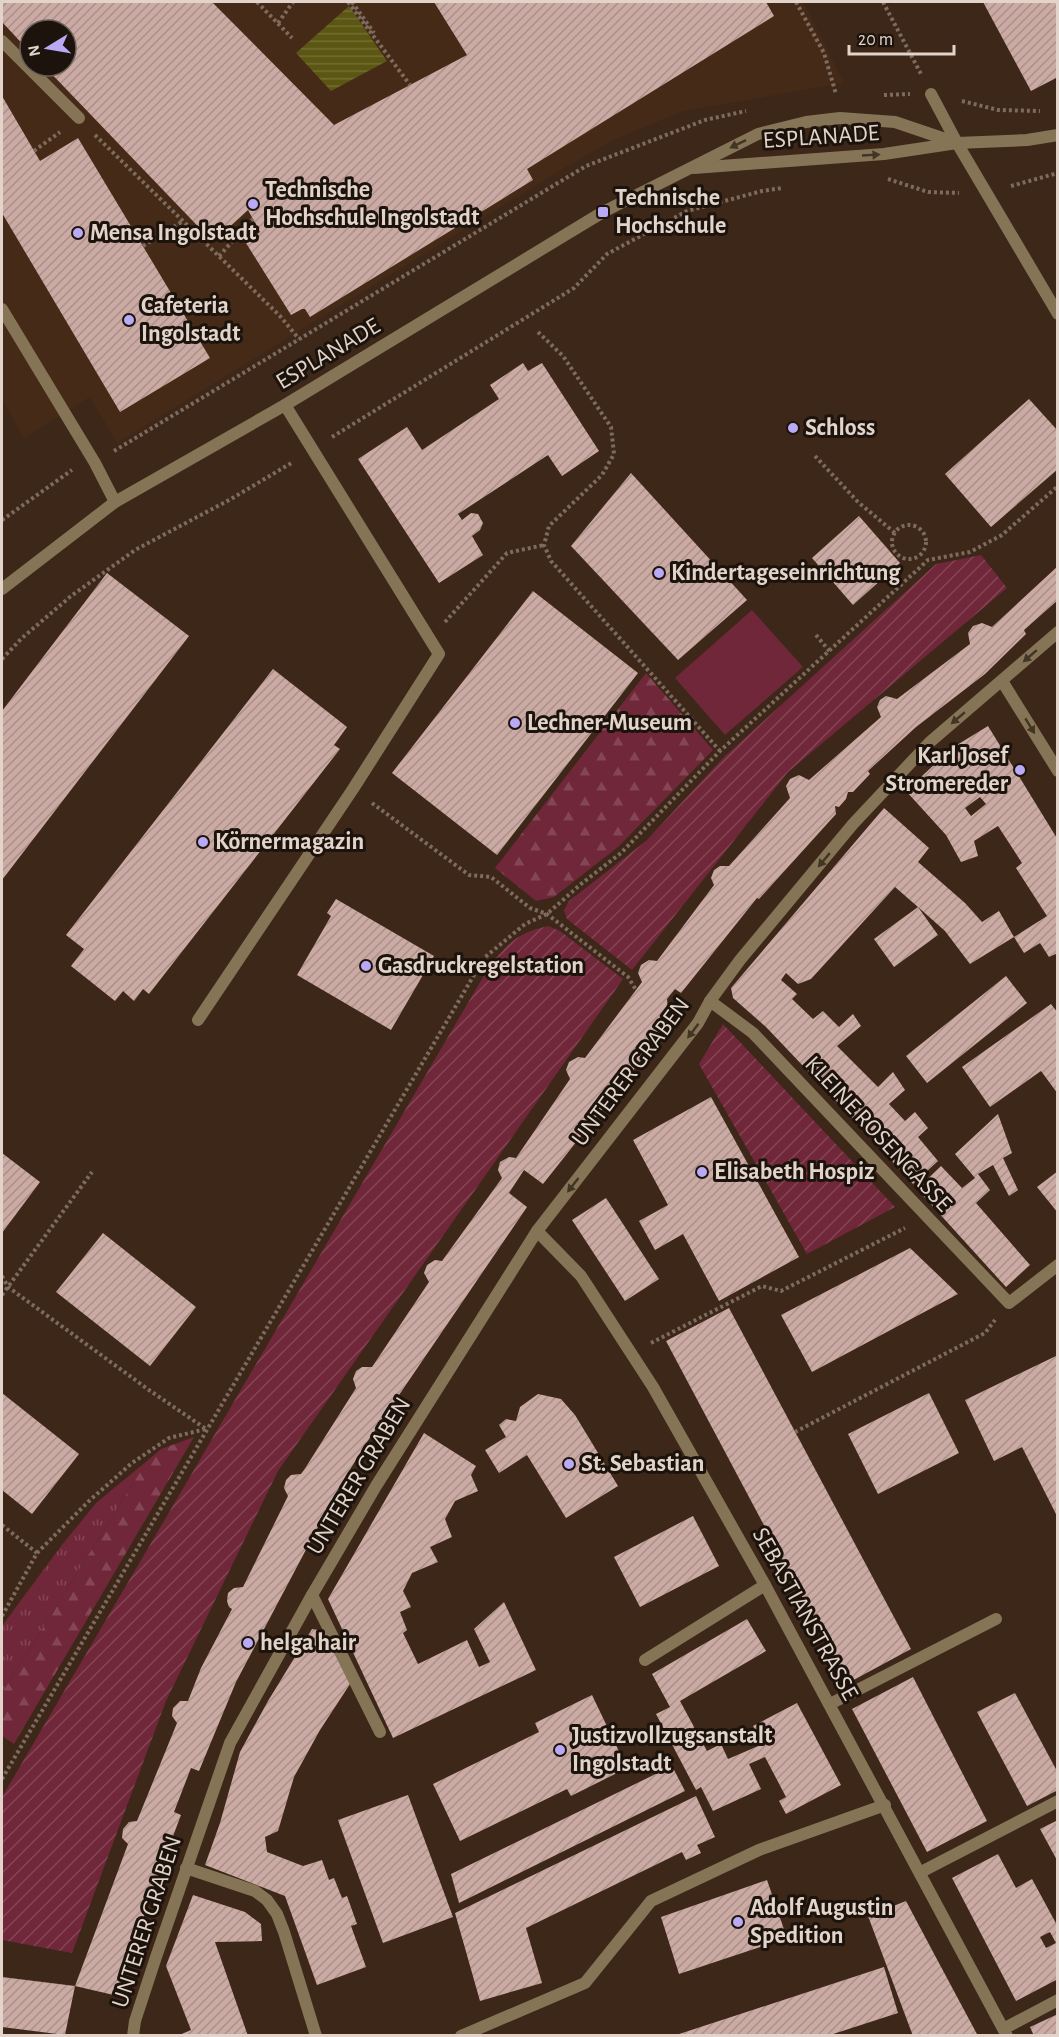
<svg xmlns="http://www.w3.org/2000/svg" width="1059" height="2037" viewBox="0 0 1059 2037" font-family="'Alegreya Sans',sans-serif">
<defs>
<pattern id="grass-tufts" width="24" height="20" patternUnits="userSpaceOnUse" patternTransform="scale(1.5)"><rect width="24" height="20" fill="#70273a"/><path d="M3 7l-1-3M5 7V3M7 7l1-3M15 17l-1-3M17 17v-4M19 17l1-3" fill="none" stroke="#844555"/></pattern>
<pattern id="forest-firs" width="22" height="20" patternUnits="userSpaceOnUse" patternTransform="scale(1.5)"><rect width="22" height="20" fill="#70273a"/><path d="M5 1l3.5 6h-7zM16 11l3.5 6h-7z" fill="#844555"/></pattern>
<pattern id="garden-furrows" width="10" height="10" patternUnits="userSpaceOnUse" patternTransform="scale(1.5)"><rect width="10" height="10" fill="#70273a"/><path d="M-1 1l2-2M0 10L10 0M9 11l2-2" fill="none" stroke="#844555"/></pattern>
<pattern id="water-rules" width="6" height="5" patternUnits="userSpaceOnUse" patternTransform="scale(1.5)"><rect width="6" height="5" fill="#5b5712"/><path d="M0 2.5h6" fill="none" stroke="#726e33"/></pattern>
<pattern id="building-hatch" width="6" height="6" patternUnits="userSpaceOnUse" patternTransform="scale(1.5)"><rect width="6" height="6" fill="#cbaaa3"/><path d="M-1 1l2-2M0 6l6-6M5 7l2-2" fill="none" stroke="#a9908a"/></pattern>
</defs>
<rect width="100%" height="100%" fill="#3c2719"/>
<path fill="#452b17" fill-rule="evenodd" d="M2,2H803L844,83L683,111L613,140L559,171L117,443L90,397L24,438L2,399ZM30,30H66V66H30Z"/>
<path fill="url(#grass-tufts)" d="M147,1461L2,1693V1626L61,1546L97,1502Z"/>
<g fill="url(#forest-firs)">
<path d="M646,673L713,750L618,847L554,897L536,901L495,868Z"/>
<path d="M194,1437L14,1744L2,1736V1693L147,1461L161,1449Z"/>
</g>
<path fill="#70273a" d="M752,610L803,667L725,735L675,678Z"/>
<g fill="url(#garden-furrows)">
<path d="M981,555L1007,588L788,772L632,970L567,919L564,910L569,901L646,841L723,758L936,564Z"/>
<path d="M548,926L560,931L623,979L278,1471L166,1701L72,1953L2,1940V1797L489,967C508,943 517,933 548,926Z"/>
<path d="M723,1024L895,1207L807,1254L699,1064Z"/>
</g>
<path fill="url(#water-rules)" d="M349,6L387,61L331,91L296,53Z"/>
<g fill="url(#building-hatch)" fill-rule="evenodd">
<path d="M2,2H212L334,125L467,55L434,2H766L774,16L527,169L533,180L310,317L305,309H302L291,315L246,243L260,232L248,210L213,242L44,66H66V30H30V52L2,22Z"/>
<path d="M983,2H1058V77L1031,91Z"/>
<path d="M2,96L40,161L78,138L210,358L120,412L2,213Z"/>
<path d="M523,363L528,371L542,363L599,451L562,476L548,455L458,514L462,520L471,513L478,514L483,523L480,530L472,536L483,555L439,583L358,459L407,427L422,450L499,399L490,385Z"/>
<path d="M1029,399L1058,431V469L991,527L945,474Z"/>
<path d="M631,473L747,600L678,660L571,546Z"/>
<path d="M859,516L900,563L853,605L812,558Z"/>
<path d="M1058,566V600L1024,630L1026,634L985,674L916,727L868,771L870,774L853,792H848L846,799L839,807L835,806L836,814L759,899L757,898L681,993L675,989L667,999L669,1025L543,1184L524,1170L509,1193L527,1207L365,1445L337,1491L236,1682L199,1771L191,1768L174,1812L181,1815L152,1892L118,1996L75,1986L65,2035L2,2027V1977L75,1986L128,1844L122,1838L123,1829L129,1822L137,1821L177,1723L172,1716L173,1708L180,1701H188L201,1668L232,1609L229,1607L227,1601L228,1593L234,1588L243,1587L288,1496L284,1488L286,1480L291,1475L301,1474L304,1470L356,1388L353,1379L356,1371L362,1367H372L429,1282L424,1273L427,1265L435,1260L442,1261L502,1178L498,1170L500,1162L509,1157L516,1158L570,1079L566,1070L569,1062L578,1057L585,1058L642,982L638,973L641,965L649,960L657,961L714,885L711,878L714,870L720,866H729L790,798L786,786L790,779L799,775L809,780L881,717L877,707L880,700L886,696L897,699L970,644L968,633L973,626L982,623L992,627Z"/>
<path d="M107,573L189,636L2,880V711Z"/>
<path d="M533,591L638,673L497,855L392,773Z"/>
<path d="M273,669L347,727L334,745L340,749L149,994L143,989L134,1001L123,991L115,1001L71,966L84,949L66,935Z"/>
<path d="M988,726L1058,840V953L1049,957L1040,943L1024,953L1014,937L1047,916L1016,868L1022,863L998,826L974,841L978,856L961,862L946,835L906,791L952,748ZM980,797L986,804L971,816L965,808Z"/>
<path d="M884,808L929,848L918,862L965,903L982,922L999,911L1014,937L970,964L945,931L918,907L938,935L894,967L874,939L918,907L895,887L811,979L798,984L786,973L781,980L797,994L792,999L813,1019L823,1011L839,1027L853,1014L861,1026L837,1046L878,1087L893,1072L905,1090L889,1104L905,1121L915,1112L928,1128L918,1137L938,1161L913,1184L863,1129L766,1027L733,998L731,988Z"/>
<path d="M336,899L434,956L391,1030L297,975L331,916L327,913Z"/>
<path d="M1006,976L1027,1003L927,1083L906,1056Z"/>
<path d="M1051,1004L1058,1013V1094L1041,1071L990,1107L962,1067Z"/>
<path d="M711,1097L799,1257L719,1301L683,1234L655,1250L639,1221L668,1205L633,1140Z"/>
<path d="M998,1114L1012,1153L1003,1158L1018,1190L1009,1196L993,1165L978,1174L990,1190L976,1203L1030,1265L1006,1287L917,1189L941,1166L962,1188L975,1178L955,1154Z"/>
<path d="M2,1153L40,1182L2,1233Z"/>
<path d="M1058,1171V1213L1037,1187Z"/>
<path d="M606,1198L659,1279L625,1301L572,1220Z"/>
<path d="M103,1233L196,1307L150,1366L56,1292Z"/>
<path d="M910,1248L958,1294L812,1372L781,1315Z"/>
<path d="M729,1308L911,1649L848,1683L666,1341Z"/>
<path d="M1058,1355V1518L1022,1447L994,1461L965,1400Z"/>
<path d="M2,1393L79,1454L32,1514L2,1490Z"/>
<path d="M929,1393L959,1453L878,1494L848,1434Z"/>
<path d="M538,1394L561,1399L575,1415L618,1486L566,1518L527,1455L499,1473L485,1450L506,1437L499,1425L506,1419L516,1421L520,1407Z"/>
<path d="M424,1433L476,1466L471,1475L478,1491L455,1501L445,1519L452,1537L430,1547L438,1562L412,1573L403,1591L411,1607L400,1612L407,1630L403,1633L418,1664L467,1640L479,1667L490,1662L474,1629L504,1602L536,1670L393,1738L328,1599Z"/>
<path d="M693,1516L719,1566L640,1607L614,1557Z"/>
<path d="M747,1619L766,1651L680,1701L707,1751L721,1744L728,1759L763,1744L753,1726L797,1703L841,1785L786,1814L779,1801L786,1797L765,1757L749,1764L761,1789L713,1811L701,1787L696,1790L656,1714L670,1707L652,1674Z"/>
<path d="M312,1629L325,1631L352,1681L320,1730L294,1777L278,1831L265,1837L267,1852L303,1866L322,1860L329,1880L334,1878L342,1898L347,1896L357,1924L351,1926L366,1967L317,1985L285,1896L205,1865L220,1823L240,1752L268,1701Z"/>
<path d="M913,1677L987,1821L927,1852L852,1709Z"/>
<path d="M1015,1693L1058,1773V1790L1027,1806L977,1712Z"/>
<path d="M592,1695L627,1768L571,1796L567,1789L460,1841L433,1784L539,1732L535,1723Z"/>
<path d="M672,1766L685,1791L459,1903L451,1874Z"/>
<path d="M408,1795L453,1917L383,1943L338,1820Z"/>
<path d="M696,1796L715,1837L697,1845L701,1853L686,1860L682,1852L526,1928L542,1983L480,2001L455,1913Z"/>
<path d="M1058,1820V1862L1040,1829Z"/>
<path d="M998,1854L1016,1888L1032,1879L1058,1927V1979L1016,2001L952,1878ZM1050,1932L1056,1943L1046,1948L1040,1937Z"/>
<path d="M767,1880L787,1938L679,1974L661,1917Z"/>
<path d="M193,1895L245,1912L261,1924L262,1941L215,1942L248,2036H177L191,2030L166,1966Z"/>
<path d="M906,1901L932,1950L978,2036H913L868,1916Z"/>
<path d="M884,1967L898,2013L827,2036H673Z"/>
<path d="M1058,2014V2036H1034L1030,2027Z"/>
</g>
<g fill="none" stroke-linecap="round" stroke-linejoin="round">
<g stroke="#7d6b5f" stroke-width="4" stroke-dasharray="3 3" stroke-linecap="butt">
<path d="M257,2L292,38"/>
<path d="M348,2L410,85"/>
<path d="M352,2L374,33"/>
<path d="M796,2L824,53L836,94"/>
<path d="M883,2L921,74"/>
<path d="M278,23L293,2"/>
<path d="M884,95L910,94"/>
<path d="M962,101L998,110L1040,111"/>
<path d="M95,135L280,316L299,339"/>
<path d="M34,151L60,132"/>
<path d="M888,179L928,192L959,193"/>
<path d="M1011,186L1058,173"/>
<path d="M143,246L183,221"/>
<path d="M219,256L253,219"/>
<path d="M538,332L563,356L611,427L614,454L602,475L549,526L544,545L551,561L720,751"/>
<path d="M332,437L574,288L607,254L687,211L762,191L782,188"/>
<path d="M114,451L586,166L705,120L746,111"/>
<path d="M815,456L858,502L895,533"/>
<path d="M2,520L72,470"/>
<circle cx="909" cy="542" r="17"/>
<path d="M445,622L507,553L544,545"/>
<path d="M816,635L830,652"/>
<path d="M2,659L22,638L71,596L135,550L231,499L293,462"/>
<path d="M372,803L469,875L491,877L530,908L547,914L628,977L636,990"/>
<path d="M669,1007L674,1008L679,1011"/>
<path d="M2,1276L8,1287L149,1390L206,1429"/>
<path d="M2,1295L92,1172"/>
<path d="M651,1343L762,1286L781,1291L905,1228"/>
<path d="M795,1432L985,1333L995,1320"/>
<path d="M2,1525L37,1553"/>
<path d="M2,1616L37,1553L89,1501L132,1463L169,1438L206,1429"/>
<path d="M2,1779L484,958L525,924L547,914L581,884L621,853L720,751L928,560L970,552L1002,535L1058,486"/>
</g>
<g stroke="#867456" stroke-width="12">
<path d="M2,41L79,118"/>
<path d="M931,94L957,143"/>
<path d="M2,309L95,463L115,502"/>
<path d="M198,1020L353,789L439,654L285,405"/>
<path d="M312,1595L380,1732"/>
<path d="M645,1660L765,1585"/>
<path d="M461,2036L585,1983L651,1901L759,1850L885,1805"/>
</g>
<g stroke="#867456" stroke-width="12">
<path d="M830,1704L996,1619"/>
<path d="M921,1872L1058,1801"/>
</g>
<g stroke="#867456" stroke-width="12">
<path d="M957,143L1058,314"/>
<path d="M1002,681L1058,771"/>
<path d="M710,1001L753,1033L1009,1303L1058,1265"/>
<path d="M537,1231L581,1276L653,1387L765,1585L1007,2036"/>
<path d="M186,1868L255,1891L267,1900L277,1914L284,1932L316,2036"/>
<path d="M1005,2028L1058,2000"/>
<path d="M133,2036L135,2021L156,1957L230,1743L312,1595L376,1486L537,1231L698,1023L710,1001L740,960L853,824L930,742L1058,632"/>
</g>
<g stroke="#867456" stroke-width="12">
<path d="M694,168L884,154L957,143L1027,140L1058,135"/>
<path d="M2,589L115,502L285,405L603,212L758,134L806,122L840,118L895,122L957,143"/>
</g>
</g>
<defs><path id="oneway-solid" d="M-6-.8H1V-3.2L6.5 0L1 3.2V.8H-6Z" transform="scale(1.5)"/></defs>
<g fill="#413526">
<use href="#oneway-solid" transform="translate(738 144) rotate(154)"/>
<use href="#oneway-solid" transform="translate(871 155) rotate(-3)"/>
<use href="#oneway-solid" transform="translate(1030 656) rotate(139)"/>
<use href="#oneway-solid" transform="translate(958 718) rotate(140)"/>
<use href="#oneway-solid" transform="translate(1030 726) rotate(59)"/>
<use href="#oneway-solid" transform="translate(824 860) rotate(130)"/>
<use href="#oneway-solid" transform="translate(693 1031) rotate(127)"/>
<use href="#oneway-solid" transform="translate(573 1185) rotate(128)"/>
</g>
<g fill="#baaaf6" stroke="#1c130c" stroke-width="2">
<circle cx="253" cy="204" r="6"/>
<rect x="597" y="206" width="12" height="12" rx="3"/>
<circle cx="78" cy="233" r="6"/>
<circle cx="129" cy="320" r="6"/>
<circle cx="793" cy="428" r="6"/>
<circle cx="659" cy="573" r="6"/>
<circle cx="515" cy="723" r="6"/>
<circle cx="1020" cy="770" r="6"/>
<circle cx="203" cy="842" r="6"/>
<circle cx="366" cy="966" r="6"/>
<circle cx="702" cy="1172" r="6"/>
<circle cx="569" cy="1464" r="6"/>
<circle cx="248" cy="1643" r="6"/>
<circle cx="560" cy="1750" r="6"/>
<circle cx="738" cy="1922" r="6"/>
</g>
<g text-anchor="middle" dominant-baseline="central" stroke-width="6" stroke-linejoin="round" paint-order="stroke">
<g font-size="24" fill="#e2d4cb" stroke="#1c130c">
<text transform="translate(821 137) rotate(-4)">ESPLANADE</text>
<text transform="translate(328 354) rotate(-31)">ESPLANADE</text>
<text transform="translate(631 1072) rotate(-53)">UNTERER GRABEN</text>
<text transform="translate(878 1134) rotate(47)">KLEINE ROSENGASSE</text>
<text transform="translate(359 1476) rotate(-59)">UNTERER GRABEN</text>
<text transform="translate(805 1614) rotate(61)">SEBASTIANSTRASSE</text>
<text transform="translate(147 1922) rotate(-72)">UNTERER GRABEN</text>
</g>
<g font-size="24" font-weight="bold" fill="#e2d4cb" stroke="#1c130c" text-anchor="start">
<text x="265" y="190">Technische<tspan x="265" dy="28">Hochschule Ingolstadt</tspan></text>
<text x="615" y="198">Technische<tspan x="615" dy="28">Hochschule</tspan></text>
<text x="90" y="233">Mensa Ingolstadt</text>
<text x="141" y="306">Cafeteria<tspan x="141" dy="28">Ingolstadt</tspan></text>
<text x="805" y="428">Schloss</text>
<text x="671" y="573">Kindertageseinrichtung</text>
<text x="527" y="723">Lechner-Museum</text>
<text x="1008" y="756" text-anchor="end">Karl Josef<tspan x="1008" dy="28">Stromereder</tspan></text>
<text x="215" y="842">Körnermagazin</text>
<text x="378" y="966">Gasdruckregelstation</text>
<text x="714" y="1172">Elisabeth Hospiz</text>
<text x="581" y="1464">St. Sebastian</text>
<text x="260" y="1643">helga hair</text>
<text x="572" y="1736">Justizvollzugsanstalt<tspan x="572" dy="28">Ingolstadt</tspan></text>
<text x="750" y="1908">Adolf Augustin<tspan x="750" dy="28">Spedition</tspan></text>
</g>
</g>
<rect width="1059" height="2037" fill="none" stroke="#e2d4cb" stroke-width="6"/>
<g transform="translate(48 48) rotate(259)"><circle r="28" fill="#1c130c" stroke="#6b6058" stroke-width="1.5"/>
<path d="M0-4.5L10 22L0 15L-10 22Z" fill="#baaaf6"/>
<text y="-9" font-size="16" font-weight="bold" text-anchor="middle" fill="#e2d4cb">N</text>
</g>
<path d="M849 45v9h105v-9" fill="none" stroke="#e2d4cb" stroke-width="3"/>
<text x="858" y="45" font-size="18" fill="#e2d4cb" stroke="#1c130c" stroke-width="4.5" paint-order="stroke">20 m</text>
</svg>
